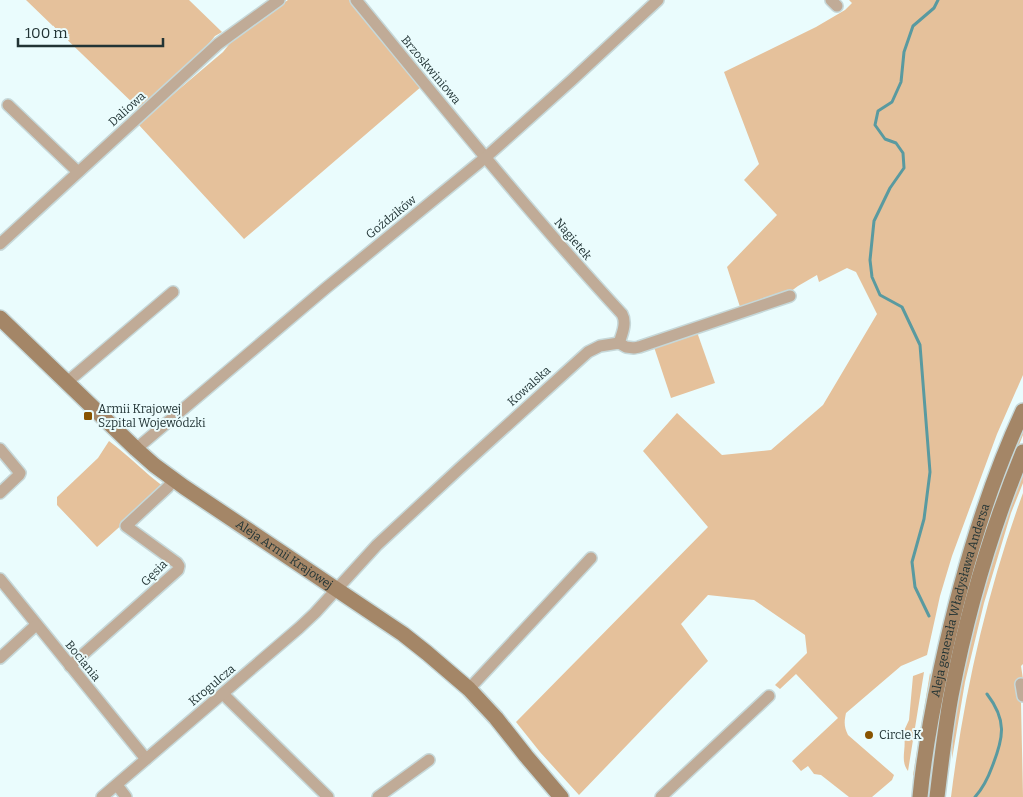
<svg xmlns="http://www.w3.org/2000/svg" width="1023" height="797" viewBox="0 0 1023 797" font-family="Bitter,serif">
<rect width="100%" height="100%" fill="#eafcfd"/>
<g fill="#e5c19b">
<path d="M26,0H189L222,32L215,36L205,48L139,109Z"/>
<path d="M288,0H349L422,86L244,239L138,124L223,52L235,37Z"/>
<path d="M849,0H1023V375L997,434L952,556L940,596L927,655L901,666L846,713C844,722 844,727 848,735L894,775L892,780L872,797H849L821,775L814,774L808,766L801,771L792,761L838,718L796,674L780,689L775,685L807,653L805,635L754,600L708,595L681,624L708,661L579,795L540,752L516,722L708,527L643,451L677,413L722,455L771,450L823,405L877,314L856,272L847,268L819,282L817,275L798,286L790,292L741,310L727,267L777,215L744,180L759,164L724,72L816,27L845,10L852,3Z"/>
<path d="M697,332L715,383L671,398L654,347Z"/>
<path d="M1023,426V435L1002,487L931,797H927L934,740L952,644L991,509Z"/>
<path d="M109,441C128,455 145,473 164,487L97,547L57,505V497L98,458Z"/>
<path d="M1023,468V483L1011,513L984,603L965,682L952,759L953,723L958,694L983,588Z"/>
<path d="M1023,493V664L1021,666L1023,679L1015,685L1021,703L1023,797H951C964,693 987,591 1023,493Z"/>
<path d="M924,672L908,771C899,760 908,746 903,733L909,720L913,676Z"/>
<path d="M930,673L932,678L915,777L913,775Z"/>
</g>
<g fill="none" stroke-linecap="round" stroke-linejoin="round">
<g stroke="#599aa0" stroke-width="3">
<path d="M929,616L915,587L912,562L924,519L930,472L920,345L902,307L880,295L872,277L870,260L874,221L890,188L904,168L903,153L896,143L885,139L875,125L878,111L892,102L901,82L904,52L913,26L934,8L938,0"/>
<path d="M975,797C983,788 988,778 992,767C1004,737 1007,720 987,694"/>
</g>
<defs>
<g id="street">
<path d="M356,0C443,106 529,213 622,314C627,323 622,334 619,343"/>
<path d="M831,0L837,6"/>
<path d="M8,105L78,172"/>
<path d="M0,244L218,44L279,0"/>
<path d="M66,383L173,292"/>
<path d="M0,449L20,473L19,475L0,493"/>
<path d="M136,449L326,288L486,157L572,80L658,0"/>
<path d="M0,579L146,759"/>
<path d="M0,658L36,625"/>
<path d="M70,666L178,570L179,566L177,563L126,526L168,487L173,480"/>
<path d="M1021,684L1023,696"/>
<path d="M469,689L591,558"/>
<path d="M223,694L328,797"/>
<path d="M117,785L126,797"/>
<path d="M102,797L299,628L315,613L377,545L460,468L588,352L600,346L619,343L626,347L634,348L639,347L790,296"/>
<path d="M378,797L429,760"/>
<path d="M661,797L769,696"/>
</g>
<g id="secondary">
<path id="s1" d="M0,318L136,449L154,465L184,487L403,634L427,653L469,689L496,718L526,756L561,797"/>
<path id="s2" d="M920,797C924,754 932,711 941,669C960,581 985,493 1023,411"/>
<path d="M937,797C941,763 945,729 951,696C967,612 991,530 1023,452"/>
</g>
</defs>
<use href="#street" stroke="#c6d8d9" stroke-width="14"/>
<use href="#secondary" stroke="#c6d8d9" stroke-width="18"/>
<use href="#street" stroke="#c0ab97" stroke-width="11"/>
<use href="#secondary" stroke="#a48667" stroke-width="15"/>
</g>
<g fill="#885300" stroke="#eafcfd" stroke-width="2">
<rect x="83" y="411" width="10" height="10" rx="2.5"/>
<circle cx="869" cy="735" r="5"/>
</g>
<g text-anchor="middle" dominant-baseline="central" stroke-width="4" stroke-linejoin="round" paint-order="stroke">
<g font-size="12" fill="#223435" stroke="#eafcfd">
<text transform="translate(431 70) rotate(50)">Brzoskwiniowa</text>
<text transform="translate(127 109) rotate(-42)">Daliowa</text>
<text transform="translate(391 217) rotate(-39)">Goździków</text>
<text transform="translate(573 239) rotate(50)">Nagietek</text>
<text transform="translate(529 386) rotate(-42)">Kowalska</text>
<text stroke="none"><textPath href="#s1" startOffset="371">Aleja Armii Krajowej</textPath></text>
<text transform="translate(154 573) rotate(-45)">Gęsia</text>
<text stroke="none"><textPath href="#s2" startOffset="201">Aleja generała Władysława Andersa</textPath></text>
<text transform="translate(83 661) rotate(51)">Bociania</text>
<text transform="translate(212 685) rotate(-40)">Krogulcza</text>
</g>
<g font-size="12" fill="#223435" stroke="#eafcfd" text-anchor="start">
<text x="98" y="409">Armii Krajowej<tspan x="98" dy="14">Szpital Wojewódzki</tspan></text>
<text x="879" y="735">Circle K</text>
</g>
</g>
<path d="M18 38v8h145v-8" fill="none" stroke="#223435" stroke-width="2.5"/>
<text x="25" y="38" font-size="15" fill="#223435" stroke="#eafcfd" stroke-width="4" paint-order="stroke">100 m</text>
</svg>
